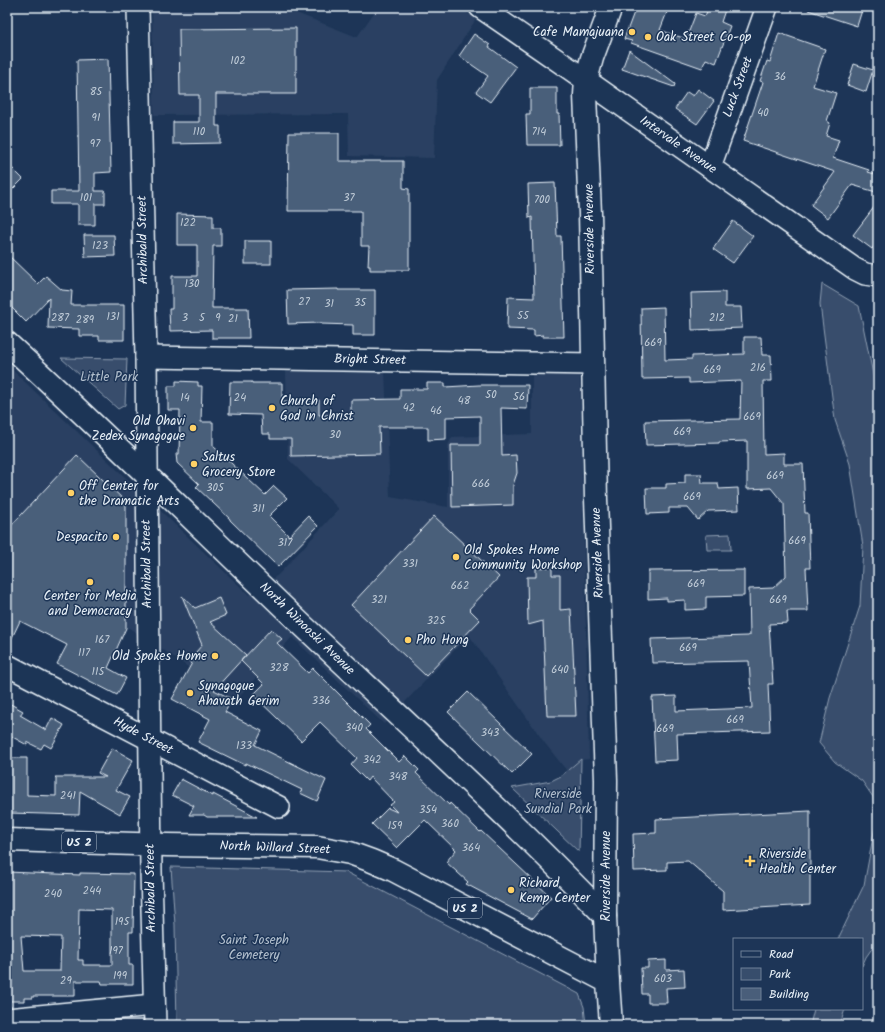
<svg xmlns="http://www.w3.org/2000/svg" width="885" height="1032" viewBox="0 0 885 1032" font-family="Kalam,sans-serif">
<rect width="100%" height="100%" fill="#1d3557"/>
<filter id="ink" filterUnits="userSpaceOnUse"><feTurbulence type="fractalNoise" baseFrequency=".025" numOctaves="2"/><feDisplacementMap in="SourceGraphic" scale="8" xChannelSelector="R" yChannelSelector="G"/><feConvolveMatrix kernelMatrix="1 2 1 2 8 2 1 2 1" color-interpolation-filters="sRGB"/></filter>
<g filter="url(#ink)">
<g fill="#2a4162">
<path d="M152,7H281L357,37L378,7H459L476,19L437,80L434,158L349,156L348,114L154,115Z"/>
<path d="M7,365L249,595L278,575L339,509L288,459L286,370H385L390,497L448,507V445L452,437L532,434V373H580L589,759L581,760L567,771L544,742L469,635L384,724L292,637L242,693L237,701L162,649L126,626L54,604L7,566Z"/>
</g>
<g fill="#374d6c" stroke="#909fb2">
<path d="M822,284L859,306L876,389L878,392V940L866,957L862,966V939H838L864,885L875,826L873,797L862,781L835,762L819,743L830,698L860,606L863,546L850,464L835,420L820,304Z"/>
<path d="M61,358L127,359L125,405L118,409Z"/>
<path d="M730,534L731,550H707L706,535Z"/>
<path d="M581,759L579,852L512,788L551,781L561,776Z"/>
<path d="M171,867L346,872L579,994L584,1007L586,1025H177L175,925Z"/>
<path d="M814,1009H845L840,1025H810Z"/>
</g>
<g fill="#495e7a" stroke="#e8f1f8" fill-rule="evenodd">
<path d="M636,7H669L660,30L686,39L696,13L705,16L709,7H726L721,22L730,26L716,63L706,59L702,68L631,43L632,41L624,39Z"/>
<path d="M809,7H863L857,26L808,10Z"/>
<path d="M296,28V94H216V126H220V143L173,144V122H199V95H180L179,29Z"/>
<path d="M779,33L825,49L813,86L836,93L827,121L830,123L826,136L839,140L833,158L869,170L868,172L878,175V185L876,192L852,185L828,218L811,205L835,172L743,141L763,82L760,81L767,61L770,62Z"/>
<path d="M474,34L490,45L489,47L516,67L490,102L476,92L488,76L459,56Z"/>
<path d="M629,50L675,84L674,87L622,69Z"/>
<path d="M108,59L111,172L95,173V191H105V204H95V225H78V204H51V191H79L77,60Z"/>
<path d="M854,64L873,70L866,92L847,85Z"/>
<path d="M530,88H557V114H559L560,145H527L526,114H530Z"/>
<path d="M698,89L714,101L697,124L675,109L687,92L693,96Z"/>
<path d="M289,133H339V161H403V188L409,189V270H370V266H368L369,246H361V211H288Z"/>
<path d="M7,163L23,179L7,195Z"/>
<path d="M555,183L557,236H561L564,337H542L543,335L534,336V330L507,329L508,297L534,298L532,217L529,218L528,184Z"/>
<path d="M878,202V241L872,249L853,235Z"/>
<path d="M177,214L213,215V228H221V246H213L212,308H248L249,338H212V330L170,331L169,309H172V276H197V245H177Z"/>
<path d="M733,221L753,236L733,263L713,249Z"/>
<path d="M84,235H114L115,256L85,257Z"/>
<rect x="245" y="241" width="26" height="23"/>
<path d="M7,254L38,284L46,276L62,290L72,291L71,305H124V340H99V336H79V329L48,328L49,298L26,322L7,303Z"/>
<path d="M338,289V290H375V335H353V325L321,324V323L288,324L287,290Z"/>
<path d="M725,292V307H741L742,328L692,330L691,293Z"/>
<path d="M664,307L665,360L692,359V356L744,354V337H761L762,355H771L772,381H763L764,454L784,453V464H803L805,513H808L810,568H806L808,611H787L788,623L769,624L773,684H768L770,731L677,734L678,760L655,761L652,697L676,696V711L752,708L749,661L652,663L651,639L748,636L750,635L749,589L773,588L786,576L784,504L771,488L747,489V441L719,442V443L646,445L645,421L740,419L741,381L689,383V378L642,379L641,308Z"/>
<path d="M176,381L198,382V386H202L201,422H213V446L265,495L274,486L287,498L269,516L289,536L308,516L318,526L278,567L230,520V519L196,487L199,484L177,463L176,454H179L180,410H168V386H176Z"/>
<path d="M230,382H252V383H282V401L319,400V415H351V400L400,399V389H427V383H445V387L479,385H528L527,409L501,408L502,456L516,455L517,473L513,485V505L452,507L451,445H480V416L446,417V439L428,440V427H379L380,454L291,456V439H270V434H262L261,415L229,414Z"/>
<path d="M77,455L126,502V628L108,668L126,678L117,695L57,664L67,645L20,621L7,648V530Z"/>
<path d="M685,474H701L702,483H718L719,489L738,488L739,510L708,511L698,520L688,508H669V513L647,514L646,488H666V484L685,483Z"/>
<path d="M434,516L499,577L469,609L480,620L426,676L351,605Z"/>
<path d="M552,567V575H560V610L571,609L576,716H547L543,621L528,625L527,577H536V568Z"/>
<path d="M744,570V596L706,597V609L685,610V600L667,601V598L648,599V571Z"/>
<path d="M182,596L195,608L219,598L226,615L210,622L246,655L214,690L232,699L225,712L262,731L255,745L326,780L317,801L300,793L302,790L246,763L245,765L198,742L210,719L172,699L192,663L189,660L202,645Z"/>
<path d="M271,629L282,639L277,643L308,673L313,668L370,725L366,729L399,762L405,756L419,770L416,773L449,805L450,803L480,832L481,831L551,897L532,919L466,884L468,882L446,862L456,850L425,820L397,848L372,824L388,808L397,812L390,805L394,802L370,777L367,781L351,765L357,758L320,722L301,741L253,695L264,684L241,661Z"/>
<path d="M468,692L532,754L512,774L448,712Z"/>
<path d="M7,702L23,711L20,715L46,730L52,718L64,725L51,748L44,744L41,749L27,742V745L9,735L7,738Z"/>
<path d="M112,748L133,760L116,790L130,797L120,814L80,791L79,815L9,813V758H27V795L56,796V778L55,777H106L98,773Z"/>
<path d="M181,779L213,796V794L257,817H207L204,815H189L194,806L172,795Z"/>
<path d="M810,811V905L723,910V891L688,861L667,862V870L634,871L633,834L656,833V819Z"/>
<path d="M7,872L80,875V873L134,874L133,932H129V965H133V984H102L101,981H75V996H33V998H24V1001H7ZM79,909L112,910V965H83V960H78ZM21,936L61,937L60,971H24Z"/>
<path d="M666,960V970L684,969L685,987L666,988L667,1003H648V994H642L641,968H648V961Z"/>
</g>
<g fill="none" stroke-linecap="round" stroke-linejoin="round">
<defs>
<g id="street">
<path d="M138,7L146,357L151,871L155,1025"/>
<path d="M480,7L570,69L855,269L865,274L878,276"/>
<path d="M710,167L767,7"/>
<path d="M146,357L593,364"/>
<path d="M7,665L279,807"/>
<path d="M7,1019L154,1005"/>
</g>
<g id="secondary">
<path d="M7,343C106,434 202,529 299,622C402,719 507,814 605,916"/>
<path d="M608,982L605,916L606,780L596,499L590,213L585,95L586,80L592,58L611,7"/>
</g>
<path id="primary" d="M7,840L167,845L317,847L350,853L372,861L393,870L608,982L611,1025"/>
</defs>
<use href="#street" stroke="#e8f1f8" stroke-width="24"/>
<use href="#secondary" stroke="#e8f1f8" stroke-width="25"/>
<use href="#primary" stroke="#e8f1f8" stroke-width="25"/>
<use href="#street" stroke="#1d3557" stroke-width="21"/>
<use href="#secondary" stroke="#1d3557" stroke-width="22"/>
<use href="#primary" stroke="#1d3557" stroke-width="22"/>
</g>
</g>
<g fill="#ffd166" stroke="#1d3557" stroke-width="1.5">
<circle cx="632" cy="32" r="4"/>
<circle cx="648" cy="37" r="4"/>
<circle cx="272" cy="408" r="4"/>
<circle cx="193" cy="428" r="4"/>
<circle cx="194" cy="464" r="4"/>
<circle cx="71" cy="493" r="4"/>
<circle cx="116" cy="537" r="4"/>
<circle cx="456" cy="557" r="4"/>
<circle cx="90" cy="582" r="4"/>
<circle cx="408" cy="640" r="4"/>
<circle cx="215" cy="656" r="4"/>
<circle cx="190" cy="693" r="4"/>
<path d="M748 855h4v4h4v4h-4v4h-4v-4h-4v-4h4z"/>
<circle cx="511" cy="890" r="4"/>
</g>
<g text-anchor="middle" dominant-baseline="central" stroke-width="3" stroke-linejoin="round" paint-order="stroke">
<g font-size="11" fill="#c0ccd8">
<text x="238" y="61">102</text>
<text x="780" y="77">36</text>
<text x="96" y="92">85</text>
<text x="763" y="113">40</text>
<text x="96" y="118">91</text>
<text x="199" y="132">110</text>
<text x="539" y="132">714</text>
<text x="95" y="144">97</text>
<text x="86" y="198">101</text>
<text x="349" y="198">37</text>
<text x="542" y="200">700</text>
<text x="188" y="223">122</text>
<text x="100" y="246">123</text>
<text x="192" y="284">130</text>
<text x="304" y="302">27</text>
<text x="360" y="303">35</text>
<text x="329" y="304">31</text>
<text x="523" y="316">55</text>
<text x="113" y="317">131</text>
<text x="60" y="318">287</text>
<text x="185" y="318">3</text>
<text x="202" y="318">5</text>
<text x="218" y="318">9</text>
<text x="717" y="318">212</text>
<text x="233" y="319">21</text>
<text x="85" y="320">289</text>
<text x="653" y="343">669</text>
<text x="758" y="368">216</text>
<text x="712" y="370">669</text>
<text x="491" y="395">50</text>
<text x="519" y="397">56</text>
<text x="185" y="398">14</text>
<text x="240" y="398">24</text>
<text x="464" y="401">48</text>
<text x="409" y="408">42</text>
<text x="436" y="411">46</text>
<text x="752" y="417">669</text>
<text x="682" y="432">669</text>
<text x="335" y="435">30</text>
<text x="775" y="476">669</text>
<text x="481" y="484">666</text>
<text x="215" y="488">305</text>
<text x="692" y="497">669</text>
<text x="258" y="509">311</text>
<text x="797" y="541">669</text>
<text x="285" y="543">317</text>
<text x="410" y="564">331</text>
<text x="696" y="584">669</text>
<text x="460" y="586">662</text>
<text x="379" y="600">321</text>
<text x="778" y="600">669</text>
<text x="436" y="621">325</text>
<text x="102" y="640">167</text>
<text x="688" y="648">669</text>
<text x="84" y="653">117</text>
<text x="279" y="668">328</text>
<text x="560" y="670">640</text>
<text x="98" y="672">115</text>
<text x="321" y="701">336</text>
<text x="735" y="720">669</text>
<text x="354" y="728">340</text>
<text x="665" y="729">669</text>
<text x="490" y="733">343</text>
<text x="244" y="746">133</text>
<text x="372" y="760">342</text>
<text x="398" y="777">348</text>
<text x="68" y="796">241</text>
<text x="428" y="810">354</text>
<text x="450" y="824">360</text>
<text x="395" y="826">159</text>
<text x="471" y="848">364</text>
<text x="92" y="891">244</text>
<text x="53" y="894">240</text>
<text x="122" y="922">195</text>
<text x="116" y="951">197</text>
<text x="120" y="976">199</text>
<text x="663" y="979">603</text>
<text x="66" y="981">29</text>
</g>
<g fill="#1d3557" stroke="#abb9c8" stroke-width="1">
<rect x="62" y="832" width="34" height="20" rx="3"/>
<rect x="448" y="898" width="34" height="20" rx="3"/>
</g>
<g font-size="12" font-weight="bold" fill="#e8f1f8">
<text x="79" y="842">US 2</text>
<text x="465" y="908">US 2</text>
</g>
<g font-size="13" fill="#e8f1f8" stroke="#1d3557" text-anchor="start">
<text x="624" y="32" text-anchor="end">Cafe Mamajuana</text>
<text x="656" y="37">Oak Street Co-op</text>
<text x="280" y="401">Church of<tspan x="280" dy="15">God in Christ</tspan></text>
<text x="185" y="421" text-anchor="end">Old Ohavi<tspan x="185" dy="15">Zedex Synagogue</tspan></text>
<text x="202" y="457">Saltus<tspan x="202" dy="15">Grocery Store</tspan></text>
<text x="79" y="486">Off Center for<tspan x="79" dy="15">the Dramatic Arts</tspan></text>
<text x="108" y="537" text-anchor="end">Despacito</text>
<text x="464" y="550">Old Spokes Home<tspan x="464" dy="15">Community Workshop</tspan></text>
<text x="90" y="596" text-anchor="middle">Center for Media<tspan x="90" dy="15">and Democracy</tspan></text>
<text x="416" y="640">Pho Hong</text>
<text x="207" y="656" text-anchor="end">Old Spokes Home</text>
<text x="198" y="686">Synagogue<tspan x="198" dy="15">Ahavath Gerim</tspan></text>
<text x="759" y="854">Riverside<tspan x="759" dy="15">Health Center</tspan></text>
<text x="519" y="883">Richard<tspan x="519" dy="15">Kemp Center</tspan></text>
</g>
<g font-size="13" fill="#e8f1f8" stroke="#1d3557">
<text transform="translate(738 87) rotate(-70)">Luck Street</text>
<text transform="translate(678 145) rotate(35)">Intervale Avenue</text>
<text transform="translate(590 229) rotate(-91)">Riverside Avenue</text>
<text transform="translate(143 240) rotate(-91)">Archibald Street</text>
<text transform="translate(370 360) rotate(1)">Bright Street</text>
<text transform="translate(598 553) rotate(-92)">Riverside Avenue</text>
<text transform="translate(147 564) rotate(-91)">Archibald Street</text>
<text transform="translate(307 629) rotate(44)">North Winooski Avenue</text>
<text transform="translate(143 736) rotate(28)">Hyde Street</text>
<text transform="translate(275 848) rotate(2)">North Willard Street</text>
<text transform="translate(606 876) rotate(-90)">Riverside Avenue</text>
<text transform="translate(151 888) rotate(-91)">Archibald Street</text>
</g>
<g font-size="13" fill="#b3c0ce" stroke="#1d3557">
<text x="109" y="377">Little Park</text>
<text x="558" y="794">Riverside<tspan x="558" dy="15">Sundial Park</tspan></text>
<text x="254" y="940">Saint Joseph<tspan x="254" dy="15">Cemetery</tspan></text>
</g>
</g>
<rect width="885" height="1032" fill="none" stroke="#1d3557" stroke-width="24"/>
<rect x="12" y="12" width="861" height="1008" fill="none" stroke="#e8f1f8" stroke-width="1.5" filter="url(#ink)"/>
<rect x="733" y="938" width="130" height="72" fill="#1d3557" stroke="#6e8097"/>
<rect x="741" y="951" width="20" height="6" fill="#1d3557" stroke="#6e8097"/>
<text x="769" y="958" font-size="12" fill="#e8f1f8">Road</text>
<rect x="741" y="968" width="20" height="12" fill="#374d6c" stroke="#6e8097"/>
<text x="769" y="978" font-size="12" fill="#e8f1f8">Park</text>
<rect x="741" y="988" width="20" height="12" fill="#495e7a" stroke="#6e8097"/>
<text x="769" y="998" font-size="12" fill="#e8f1f8">Building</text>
</svg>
